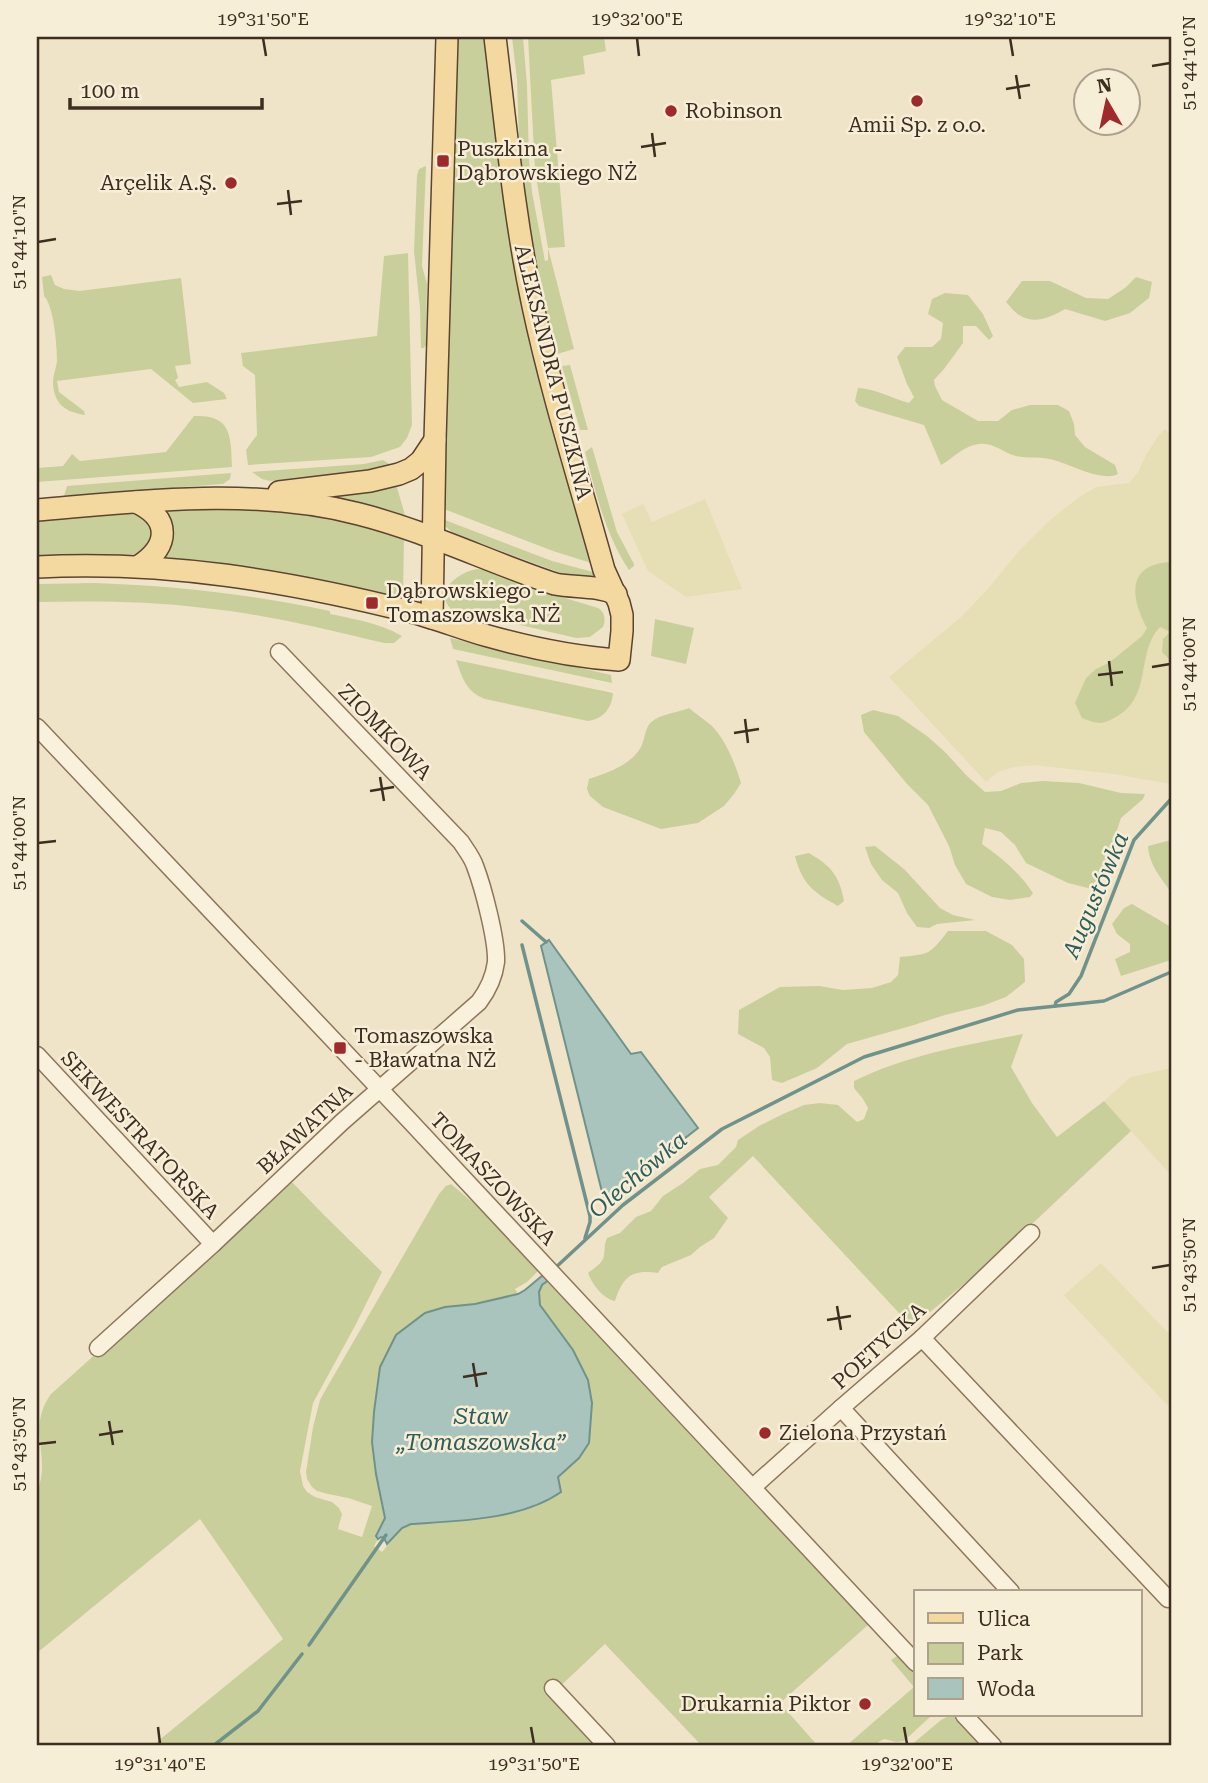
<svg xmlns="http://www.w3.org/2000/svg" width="1208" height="1783" viewBox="0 0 1208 1783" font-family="'Roboto Serif',serif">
<rect width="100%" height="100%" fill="#f0e4c8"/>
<g fill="#e6deb5">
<path d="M1165,429L1171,436V562L1169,561L1142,619L1147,627L1142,636L1110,662L1096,669L1144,663L1147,649L1153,634L1160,626L1170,632L1171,784L1113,774L1035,765L1014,767L998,772L986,782L889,677L962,616L987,590L1019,551L1049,521L1078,498L1096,487L1129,483L1138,472L1146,455L1159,435Z"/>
<path d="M705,499L742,589L686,597L648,571L622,514L643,504L652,522Z"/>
<path d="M1171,1068V1175L1104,1101L1131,1077Z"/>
<path d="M1101,1263L1171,1336V1409L1064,1295Z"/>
</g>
<g fill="#c9cf9b">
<path d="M457,37H484C496,136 507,234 528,331L591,563L553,551L444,509Z"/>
<path d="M512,37H523L527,85L529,160L532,192L545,261L548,260V248L535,171L528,37H604L606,51L583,56L585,74L551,80L565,247L548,248L574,349L557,354L538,276L524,192L519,142L517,80Z"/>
<path d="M426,166L422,266L427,284L426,345L424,348H421L420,308L414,251L417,175L419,169Z"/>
<path d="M408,253L412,425L407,438L400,447L371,457L248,465L246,450L257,435L255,375L243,366L241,353L377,336L384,256Z"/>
<path d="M51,275L55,285L64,289L80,291L181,278L191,364L175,366L178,378L175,380L179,387L207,382L224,393L227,399L193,403L151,369L57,381L59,392L84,411L85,415C66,412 54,405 53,383C53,376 56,368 57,361C57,346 54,306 44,296L42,277Z"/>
<path d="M1136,277L1152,282L1149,298L1130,313L1105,321L1065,309C1051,317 1035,325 1019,315C1014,312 1010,306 1006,302L1022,281H1050L1086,298L1108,299L1125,288Z"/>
<path d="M945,293L968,295L983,314L993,336L989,340L976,326H963V343L944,369L934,380L935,386L942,400L978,421H998L1012,410L1030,405H1058L1069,411L1074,424L1075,435L1085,447L1115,465L1118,474C1101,483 1067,462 1049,459C1038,456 1027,459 1016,456C1004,453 993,442 979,444C965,445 953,458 941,465L924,425L859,406L855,401L858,388C876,389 891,398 909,403L914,397L907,384L897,357L905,347H932L941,339L943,323L928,314L932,299Z"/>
<path d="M570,365L588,430H580L562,366Z"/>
<path d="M194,416C232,414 231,437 232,467L37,482V468L63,466L72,454L80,461L166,452Z"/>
<path d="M592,447L617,532L634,564V566L629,570C605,534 596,493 585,452Z"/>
<path d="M383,460L391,465L365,474L270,481L262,479L252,472L364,464Z"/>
<path d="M231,473L230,479L223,484L64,496L67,486Z"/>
<path d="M396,484L405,515L365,504L331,497L329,495Z"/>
<path d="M225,509C287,510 346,520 404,539L403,599C323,580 245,564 163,557C177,539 171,531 163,511Z"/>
<path d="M137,513C144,517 141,514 146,521C158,537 149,543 138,556L37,555V521Z"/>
<path d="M445,520L552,561L593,572V578L566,575L453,533L445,526Z"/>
<path d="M1171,562V661L1162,652L1163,639L1170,632L1160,627C1136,652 1152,695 1119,715C1102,725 1100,725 1082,718L1075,703L1086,678L1096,669L1110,662L1142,636L1147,628C1130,596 1127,564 1171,562Z"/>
<path d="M477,569L486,570L529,587L598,608C605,612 606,620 603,627L590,637L576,638L451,609C433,591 459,572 477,569Z"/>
<path d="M95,583C177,586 250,594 330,611V614C354,619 380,623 402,636L401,637L394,643H384C324,629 265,614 204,608C148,601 93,601 37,602V584Z"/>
<path d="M655,619L694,628L686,664L651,656Z"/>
<path d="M450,638L611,675L612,683L453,649Z"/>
<path d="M456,660L613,693C612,708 603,719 588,721L485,699C466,692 462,677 456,660Z"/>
<path d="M689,708C696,714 705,720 712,726C726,741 735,763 741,783L734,794L724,806L698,823L661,829L603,807L590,796L587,789L589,779C607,773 631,765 641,747C644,741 645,732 648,726C656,714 677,713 689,708Z"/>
<path d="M873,710L898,716L927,736L945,752L967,776L985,792L1001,791L1021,783L1043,781L1079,783L1121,793L1145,794L1143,799L1121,818L1099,885L1092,889L1068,883L1026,863L1015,845L1001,832L985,828L982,844C1002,858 1020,873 1033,893L1030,897L1010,900L992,897L966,884L955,865L949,846L928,805L907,784L864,732L861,715Z"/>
<path d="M1171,840V892C1161,878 1149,865 1148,846Z"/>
<path d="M875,846L904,869L940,908L953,915L975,920L937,924L929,928L917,927L907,913L898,893L882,880L871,864L865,847Z"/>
<path d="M809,853C831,866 839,875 844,901L838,906C814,893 802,884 795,856Z"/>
<path d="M1132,904L1171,927V960L1121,976L1115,959L1130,952V944L1117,934L1112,924L1124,908Z"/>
<path d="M948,931H986L1012,945L1024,959L1025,982L1006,997L982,1006L945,1015L914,1025L847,1044L817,1068L782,1083L772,1080L770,1057L764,1048L738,1034L739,1010L780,987L819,986L843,990L872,988L891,982L898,975L900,957C930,954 929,955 948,931Z"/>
<path d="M1023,1034L1011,1067L1032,1103L1057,1137L1104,1101L1131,1131L998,1256L912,1327L753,1156L709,1197L728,1218L714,1238L700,1247L691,1255L662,1267L658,1273C632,1269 623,1276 615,1301C603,1299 592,1284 588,1273C594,1268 602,1264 604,1256C605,1248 604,1245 607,1238L620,1233L636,1217L651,1211L663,1196L683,1183L700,1169L718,1165L736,1147L738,1140L759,1126L783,1114L804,1105L820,1103L838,1105L857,1122L864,1119L868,1108L863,1099L854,1088V1081C907,1055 965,1045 1023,1034Z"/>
<path d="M290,1180L323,1214L382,1272L356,1324L313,1403L300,1471L303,1486L307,1492L315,1497L332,1502L339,1508L342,1514L338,1529L362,1537L372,1506L348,1498L328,1494L317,1491L312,1487L307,1479L306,1472L313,1427L320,1400L326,1389L439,1194L446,1186L451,1184L477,1206L538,1271L527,1282L515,1289L518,1294L475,1304L445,1307L374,1412L372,1442L376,1474L385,1518L377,1536L378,1539L374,1546L382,1552L402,1528L411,1524C458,1521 521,1520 561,1492L558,1477L579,1458L588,1380L573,1350L540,1305L539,1292L542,1285L549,1280L553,1285L552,1287L868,1625L780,1703L818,1746H702L605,1644L554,1692L604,1746H152L283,1639L200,1519L37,1653V1492C52,1457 26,1428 51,1394Z"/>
<path d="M897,1656L916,1675V1715H932L931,1716L904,1741L896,1742L884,1739L872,1746H846L914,1687L891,1660Z"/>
<path d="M951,1715H953L981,1745L910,1746L941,1720Z"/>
</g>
<g fill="#a9c4bc" stroke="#6f938a" stroke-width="2">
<path d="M549,940L631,1054L641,1052L698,1128L605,1200L601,1188L541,946Z"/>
<path d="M543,1275L549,1280L542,1285L539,1292L540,1305L573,1350L588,1380L592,1403L589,1443L579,1458L558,1477L561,1492C521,1520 458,1521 411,1524L402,1528L387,1544L384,1538L381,1537L378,1539L376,1536L385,1518L376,1474L372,1442L374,1412L380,1367L396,1335L425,1313L445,1307L475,1304L518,1294L525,1290Z"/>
</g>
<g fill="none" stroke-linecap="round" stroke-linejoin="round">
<g stroke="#6f938a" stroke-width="3.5">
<path d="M522,921L546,942"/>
<path d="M522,945L590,1216V1222L585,1238"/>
<path d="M1055,1006L1056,1002L1069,994L1081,976L1134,840L1171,799"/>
<path d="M554,1269L623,1205L722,1129L864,1057L1018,1010L1104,1001L1171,972"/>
<path d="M309,1645L386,1535"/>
<path d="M213,1746L258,1711L302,1654"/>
</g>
<defs>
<g id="minor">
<path d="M37,727L410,1121L916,1663"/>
<path d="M37,1055L213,1244"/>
<path d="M922,1338L1168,1599"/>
<path d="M98,1348L213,1244L342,1122L479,1002C488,990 494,978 496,962C497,940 483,887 475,866C472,857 466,850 461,842L279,652"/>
<path d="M841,1408L1011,1592"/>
<path d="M753,1487L841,1408L922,1338L1031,1233"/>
<path d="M553,1688L607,1746"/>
<path d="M964,1715L993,1746"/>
</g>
<g id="major">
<path d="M279,492L370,481L399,474L411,469L421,461L435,440"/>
<path d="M136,502C172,519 169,546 139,566"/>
<path d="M37,510C144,501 253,487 359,514C426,531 489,562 555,584C575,588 597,585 616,594"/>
<path d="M37,567C164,560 289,581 412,612C438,619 463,629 488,636C531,648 575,657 619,660L622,631V615L619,603L604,570C580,483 552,395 533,306C514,217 506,127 495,37"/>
<path d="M432,618L435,440L447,37"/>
</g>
</defs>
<use href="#minor" stroke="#8d765c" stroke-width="19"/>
<use href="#major" stroke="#5b4430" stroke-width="24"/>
<use href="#minor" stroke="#faf1dc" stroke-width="16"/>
<use href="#major" stroke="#f3d9a0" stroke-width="21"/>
</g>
<path fill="none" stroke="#3d2e20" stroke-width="2.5" d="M263,38L266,56M637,38L639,56M1010,38L1013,56M1152,66L1170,63M1016,75L1020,99M1006,89L1030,85M652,133L655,157M641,147L666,143M288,190L291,215M277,204L302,201M38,242L56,239M1109,661L1112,686M1152,667L1170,664M1098,675L1123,672M745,719L748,743M734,733L759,729M380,777L384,801M370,791L394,787M38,843L56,841M1152,1268L1170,1265M837,1306L841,1330M827,1320L851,1316M473,1363L477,1387M463,1377L487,1373M109,1421L113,1445M99,1435L123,1431M38,1444L56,1442M158,1727L160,1744M531,1727L534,1744M904,1727L907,1744"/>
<g fill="#9e2a2b" stroke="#f7eed8" stroke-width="2.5">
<circle cx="917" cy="101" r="7"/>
<circle cx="671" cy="111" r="7"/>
<rect x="436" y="154" width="14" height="14" rx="3.5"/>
<circle cx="231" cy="183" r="7"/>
<rect x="365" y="596" width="14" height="14" rx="3.5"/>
<rect x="333" y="1041" width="14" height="14" rx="3.5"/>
<circle cx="765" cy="1433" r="7"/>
<circle cx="865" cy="1704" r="7"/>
</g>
<g text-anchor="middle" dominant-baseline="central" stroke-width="5" stroke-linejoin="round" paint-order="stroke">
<g font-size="21" fill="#3d2e20" stroke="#f7eed8" text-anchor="start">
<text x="685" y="111">Robinson</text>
<text x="917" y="125" text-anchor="middle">Amii Sp. z o.o.</text>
<text x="457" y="149">Puszkina -<tspan x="457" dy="24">Dąbrowskiego NŻ</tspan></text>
<text x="217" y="183" text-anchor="end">Arçelik A.Ş.</text>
<text x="386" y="591">Dąbrowskiego -<tspan x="386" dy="24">Tomaszowska NŻ</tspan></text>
<text x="354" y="1036">Tomaszowska<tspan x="354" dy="24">- Bławatna NŻ</tspan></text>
<text x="779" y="1433">Zielona Przystań</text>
<text x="851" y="1704" text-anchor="end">Drukarnia Piktor</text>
</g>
<g font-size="21" fill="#3d2e20" stroke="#f7eed8">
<text transform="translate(553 372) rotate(76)">ALEKSANDRA PUSZKINA</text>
<text transform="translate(385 732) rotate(46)">ZIOMKOWA</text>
<text transform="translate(305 1129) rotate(-43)">BŁAWATNA</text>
<text transform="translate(140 1135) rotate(47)">SEKWESTRATORSKA</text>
<text transform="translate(493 1179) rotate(47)">TOMASZOWSKA</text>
<text transform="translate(879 1346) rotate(-42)">POETYCKA</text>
</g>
<g font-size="23" font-style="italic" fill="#2f5d5a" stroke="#f7eed8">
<text transform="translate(1096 895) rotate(-67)">Augustówka</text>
<text transform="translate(638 1175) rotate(-40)">Olechówka</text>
<text x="481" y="1416">Staw<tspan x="481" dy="26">„Tomaszowska”</tspan></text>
</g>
</g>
<rect width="1208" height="1783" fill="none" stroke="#f7eed8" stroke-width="77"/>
<rect x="914" y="1590" width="228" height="126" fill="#f7eed8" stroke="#ada18e" stroke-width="2"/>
<rect x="928" y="1613" width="35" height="10" fill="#f3d9a0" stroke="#ada18e" stroke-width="2"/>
<text x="977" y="1626" font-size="21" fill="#3d2e20">Ulica</text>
<rect x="928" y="1643" width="35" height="21" fill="#c9cf9b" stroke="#ada18e" stroke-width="2"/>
<text x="977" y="1660" font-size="21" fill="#3d2e20">Park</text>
<rect x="928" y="1678" width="35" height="21" fill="#a9c4bc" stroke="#ada18e" stroke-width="2"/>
<text x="977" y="1696" font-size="21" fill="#3d2e20">Woda</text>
<g transform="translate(1107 102) rotate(351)"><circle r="33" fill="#f7eed8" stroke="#ada18e" stroke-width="2"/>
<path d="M0-5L12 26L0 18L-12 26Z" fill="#9e2a2b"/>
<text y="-10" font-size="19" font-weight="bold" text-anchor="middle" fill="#3d2e20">N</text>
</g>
<path d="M70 98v10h192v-10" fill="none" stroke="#3d2e20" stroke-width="3.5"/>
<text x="80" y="98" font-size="21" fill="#3d2e20" stroke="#f7eed8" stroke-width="5" paint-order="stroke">100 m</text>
<rect x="38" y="38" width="1132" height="1706" fill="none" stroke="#3d2e20" stroke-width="2.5"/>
<g font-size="18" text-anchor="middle" fill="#3d2e20">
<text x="263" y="25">19°31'50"E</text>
<text x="637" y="25">19°32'00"E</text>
<text x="1010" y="25">19°32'10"E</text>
<text transform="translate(1189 63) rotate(-90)" y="6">51°44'10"N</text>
<text transform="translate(19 242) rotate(-90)" y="6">51°44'10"N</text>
<text transform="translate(1189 664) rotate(-90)" y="6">51°44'00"N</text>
<text transform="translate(19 843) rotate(-90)" y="6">51°44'00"N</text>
<text transform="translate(1189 1265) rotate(-90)" y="6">51°43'50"N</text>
<text transform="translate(19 1444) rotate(-90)" y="6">51°43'50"N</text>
<text x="160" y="1770">19°31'40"E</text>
<text x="534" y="1770">19°31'50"E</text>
<text x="907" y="1770">19°32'00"E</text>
</g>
</svg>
